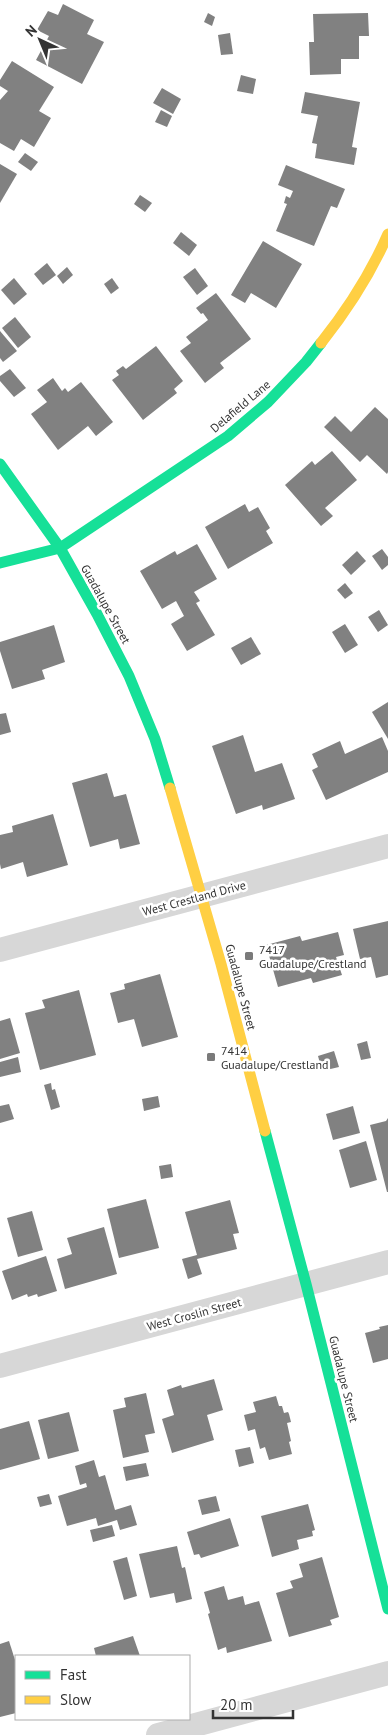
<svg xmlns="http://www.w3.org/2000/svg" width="388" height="1735" viewBox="0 0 388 1735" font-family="'PT Sans',sans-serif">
<rect width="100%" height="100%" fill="#fff"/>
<g fill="#818181">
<path d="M63,4L94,20L87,34L104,42L82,84L36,60L49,36L37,30L48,11L58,15Z"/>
<path d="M208,13L215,17L212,26L204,22Z"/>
<path d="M368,13L369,36H359V59H341V74L310,75L309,42H314L313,14Z"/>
<path d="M230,33L233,54L221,55L218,35Z"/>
<path d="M12,61L54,87L39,111L51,118L34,147L21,139L14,151L0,143V100L8,91L0,86V80Z"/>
<path d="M241,75L256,79L253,94L237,91Z"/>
<path d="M162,88L181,99L173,114L153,103Z"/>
<path d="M305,92L360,102L352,147L357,148L354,165L315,158L317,144L312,143L318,116L301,113Z"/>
<path d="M161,110L172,116L167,127L155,122Z"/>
<path d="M25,153L38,162L31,171L18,162Z"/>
<path d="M0,164L17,174L0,203Z"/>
<path d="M286,165L345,189L337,208L331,206L314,246L276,231L287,204L284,203L286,196L290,198L293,191L278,185Z"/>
<path d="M140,195L152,203L145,212L134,204Z"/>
<path d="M181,232L197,245L189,256L173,243Z"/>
<path d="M263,241L302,264L276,308L251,293L245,303L231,295Z"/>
<path d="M47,263L56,275L43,285L34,274Z"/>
<path d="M67,267L73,275L63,284L57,276Z"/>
<path d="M195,268L208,286L197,295L183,277Z"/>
<path d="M14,278L27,294L14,305L1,290Z"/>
<path d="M112,278L119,288L111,294L104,284Z"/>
<path d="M216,293L251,339L220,363L224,368L205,383L180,351L191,343L186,337L208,320L203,313L201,314L196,308Z"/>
<path d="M15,317L31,337L18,348L2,328Z"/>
<path d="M0,331L17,351L3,362L0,358Z"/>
<path d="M156,346L183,381L174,389L177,393L143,420L112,380L119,375L116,371L123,366L126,369Z"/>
<path d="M10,369L26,388L14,397L0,381V376Z"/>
<path d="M53,378L62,391L65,388L68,392L81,382L113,422L96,436L88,426L58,450L31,414L47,402L37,390Z"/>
<path d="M375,407L388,419V472L387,474L367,455L360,462L324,427L335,416L351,432Z"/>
<path d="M332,451L357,480L325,508L333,516L321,526L285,485L312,461L315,465Z"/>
<path d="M245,504L249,512L258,507L270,528L266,531L273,543L228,569L205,527Z"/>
<path d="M197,544L217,579L194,592L200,601L196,603L215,635L187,651L171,624L184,616L176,601L162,609L140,571L175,551L177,555Z"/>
<path d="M382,549L388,557V565L382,570L372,556Z"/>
<path d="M357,551L366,561L351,575L342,565Z"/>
<path d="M345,583L353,593L345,599L337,590Z"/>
<path d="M379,610L388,625L378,632L368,617Z"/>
<path d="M345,624L358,645L345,653L332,632Z"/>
<path d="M54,625L65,662L42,670L45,679L12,689L0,651V642Z"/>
<path d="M251,637L261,654L241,665L231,648Z"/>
<path d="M388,702V739L372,712Z"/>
<path d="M6,713L11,732L0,735V714Z"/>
<path d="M243,735L255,772L282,763L295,799L263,810L262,805L236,814L212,746Z"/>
<path d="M382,737L388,751V772L326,800L312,770L318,767L312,754L340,741L345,754Z"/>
<path d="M107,773L114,797L126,794L140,844L120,849L118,839L90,847L72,783Z"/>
<path d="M53,814L68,865L27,877L23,862L1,869L0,864V835L13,832L12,826Z"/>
<path d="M388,921V975L376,978L371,957L360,959L353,929Z"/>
<path d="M338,932L344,955L336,957L342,975L313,983L311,978L278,987L266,945L300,936L302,941Z"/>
<path d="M160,974L178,1037L142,1047L134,1019L118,1023L110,993L125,989L124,984Z"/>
<path d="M79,990L96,1055L40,1070L25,1013L45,1008L42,1000Z"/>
<path d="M10,1018L20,1053L0,1059V1021Z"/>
<path d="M367,1041L371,1058L361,1060L357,1044Z"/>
<path d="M334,1051L339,1067L322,1071L318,1056Z"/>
<path d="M18,1057L21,1072L0,1077V1062Z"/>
<path d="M51,1083L52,1090L55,1089L60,1107L51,1110L44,1085Z"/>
<path d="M158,1096L160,1107L144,1111L142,1099Z"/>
<path d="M9,1104L14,1119L0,1123V1106Z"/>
<path d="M353,1106L360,1133L333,1140L326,1114Z"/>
<path d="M388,1118V1192H387L370,1125L386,1121Z"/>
<path d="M366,1141L377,1180L350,1188L339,1150Z"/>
<path d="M171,1164L173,1177L161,1179L159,1166Z"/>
<path d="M146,1199L159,1248L119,1258L107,1209Z"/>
<path d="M230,1200L239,1233L233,1234L237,1249L197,1259L202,1274L188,1279L182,1259L197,1255L185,1212Z"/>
<path d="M32,1211L43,1250L18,1257L7,1218Z"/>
<path d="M104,1227L117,1274L65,1289L57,1259L72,1254L67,1238Z"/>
<path d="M46,1256L57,1291L38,1297L37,1294L28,1297L27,1294L12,1300L2,1271Z"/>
<path d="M388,1325V1359L373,1363L365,1333L380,1329L379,1327Z"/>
<path d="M214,1379L223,1410L207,1415L214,1440L172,1453L162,1419L174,1415L167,1390L181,1385L182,1388Z"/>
<path d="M146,1393L155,1433L145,1435L149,1452L123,1458L113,1410L126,1407L124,1398Z"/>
<path d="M276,1396L279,1406H282L284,1413L288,1412L289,1414L291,1422L287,1423L291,1441L289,1442L292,1454L269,1460L265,1447L260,1449L255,1429L248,1431L244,1415L256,1412L253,1402Z"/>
<path d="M69,1412L79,1451L48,1459L38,1420Z"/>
<path d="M29,1421L40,1459L0,1470V1429Z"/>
<path d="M250,1447L254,1463L239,1467L235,1450Z"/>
<path d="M94,1460L99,1477L105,1475L115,1510L131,1505L137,1525L120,1530L117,1520L98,1526L96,1518L67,1526L58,1496L87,1487L86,1483L80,1485L75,1466Z"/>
<path d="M146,1463L149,1476L126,1481L123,1467Z"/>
<path d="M49,1494L52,1504L40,1507L37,1497Z"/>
<path d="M216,1496L220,1511L202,1515L198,1500Z"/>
<path d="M308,1504L315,1530L312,1531L313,1536L297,1540L299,1549L272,1557L261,1516Z"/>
<path d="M230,1518L239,1546L201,1558L199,1554L194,1555L187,1532Z"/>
<path d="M112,1525L115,1536L93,1542L90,1530Z"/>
<path d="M177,1546L182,1568L185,1567L192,1599L176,1603L174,1593L150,1598L139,1554Z"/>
<path d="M127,1557L137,1596L124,1600L113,1561Z"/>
<path d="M322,1557L339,1617L330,1620L332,1625L289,1637L276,1593L293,1588L290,1581L303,1577L299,1564Z"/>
<path d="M224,1586L228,1600L243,1596L245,1605L259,1601L272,1641L227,1653L226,1647L218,1650L208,1614L210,1613L204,1592Z"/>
<path d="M133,1636L140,1656H96L94,1648Z"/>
<path d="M9,1641L16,1663V1713L0,1717V1644Z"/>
</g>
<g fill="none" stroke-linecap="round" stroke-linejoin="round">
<g stroke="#d7d7d7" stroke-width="24">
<path d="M0,950L388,846"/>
<path d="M0,1366L388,1262"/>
<path d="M158,1735L388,1673"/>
</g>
<g stroke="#16e098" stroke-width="11">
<path d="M0,464L60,548L97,614L129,676L155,739L170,788"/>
<path d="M0,563L60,548L228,436L268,402L306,362L321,343"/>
<path d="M265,1131L306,1284L388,1609"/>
</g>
<g stroke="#ffcf43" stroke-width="11">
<path d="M321,343C348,309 371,273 388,234"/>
<path d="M170,788L221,964L265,1131"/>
</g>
</g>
<g fill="#7a7a7a" stroke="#fff" stroke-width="2">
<rect x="244" y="951" width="10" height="10" rx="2.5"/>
<rect x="206" y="1052" width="10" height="10" rx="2.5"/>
</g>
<g text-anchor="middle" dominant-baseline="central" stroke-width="5" stroke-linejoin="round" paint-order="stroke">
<g font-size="12" fill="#333" stroke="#fff">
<text transform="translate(240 406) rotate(-40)">Delafield Lane</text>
<text transform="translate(106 604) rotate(61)">Guadalupe Street</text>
<text transform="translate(194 898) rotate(-15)">West Crestland Drive</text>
<text transform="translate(241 987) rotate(75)">Guadalupe Street</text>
<text transform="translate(194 1314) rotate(-15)">West Croslin Street</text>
<text transform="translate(344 1379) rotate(76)">Guadalupe Street</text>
</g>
<g font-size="12" fill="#333" stroke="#fff" text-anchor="start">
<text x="259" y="949">7417<tspan x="259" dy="14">Guadalupe/Crestland</tspan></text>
<text x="221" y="1050">7414<tspan x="221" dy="14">Guadalupe/Crestland</tspan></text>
</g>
</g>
<rect x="15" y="1655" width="175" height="65" fill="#ffffff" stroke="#adadad"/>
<rect x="25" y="1671" width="25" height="8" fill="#16e098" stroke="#adadad"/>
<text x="60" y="1680" font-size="15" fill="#333333">Fast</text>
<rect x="25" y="1696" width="25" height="8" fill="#ffcf43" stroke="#adadad"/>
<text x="60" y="1705" font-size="15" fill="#333333">Slow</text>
<g transform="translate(40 40) rotate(316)" stroke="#ffffff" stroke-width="4" paint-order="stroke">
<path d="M0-4L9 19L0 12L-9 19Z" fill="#333333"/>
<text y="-8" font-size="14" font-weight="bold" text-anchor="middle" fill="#333333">N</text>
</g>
<path d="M213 1710v8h80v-8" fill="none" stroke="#333333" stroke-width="2.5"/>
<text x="220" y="1710" font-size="15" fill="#333333" stroke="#ffffff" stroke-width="4" paint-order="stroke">20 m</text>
</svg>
